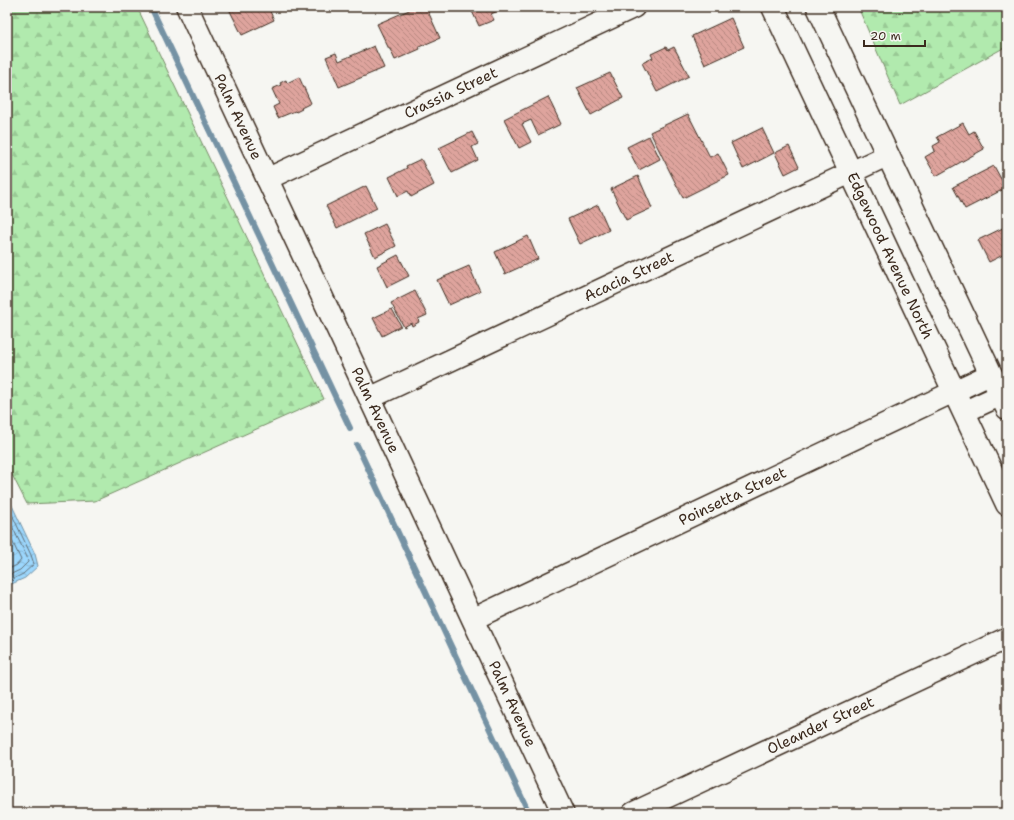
<svg xmlns="http://www.w3.org/2000/svg" width="1014" height="820" viewBox="0 0 1014 820" font-family="'Shantell Sans',sans-serif">
<defs>
<pattern id="forest-firs" width="22" height="20" patternUnits="userSpaceOnUse"><rect width="22" height="20" fill="#b1eaae"/><path d="M5 1l3.5 6h-7zM16 11l3.5 6h-7z" fill="#99c995"/></pattern>
<pattern id="water-waves" width="16" height="10" patternUnits="userSpaceOnUse"><rect width="16" height="10" fill="#9cd7fd"/><path d="M0 5q4-4 8 0t8 0" fill="none" stroke="#87b9d8"/></pattern>
<pattern id="building-back-hatch" width="6" height="6" patternUnits="userSpaceOnUse"><rect width="6" height="6" fill="#dea49d"/><path d="M-1 5l2 2M0 0l6 6M5-1l2 2" fill="none" stroke="#b5867f"/></pattern>
</defs>
<rect width="100%" height="100%" fill="#f6f6f2"/>
<filter id="ink" filterUnits="userSpaceOnUse"><feTurbulence type="fractalNoise" baseFrequency=".025" numOctaves="2"/><feDisplacementMap in="SourceGraphic" scale="8" xChannelSelector="R" yChannelSelector="G"/><feConvolveMatrix kernelMatrix="1 2 1 2 8 2 1 2 1" color-interpolation-filters="sRGB"/></filter>
<g filter="url(#ink)">
<g fill="url(#forest-firs)" stroke="#768a66">
<path d="M7,7H137L324,399L95,501L27,504L7,465Z"/>
<path d="M858,7H1007V46L900,105Z"/>
</g>
<path fill="url(#water-waves)" stroke="#7592a4" d="M7,495L35,554L38,566L25,578L7,586Z"/>
<g fill="none" stroke-linecap="round" stroke-linejoin="round">
<g stroke="#626f77" stroke-width="1">
<path d="M7,504L31,555L34,564L23,574L7,582"/>
<path d="M7,516L27,557L28,562L20,570L7,576"/>
<path d="M7,530L21,560L17,565L7,570"/>
</g>
<g stroke="#7592a4" stroke-width="6">
<path d="M151,7L350,428"/>
<path d="M357,445L529,813"/>
</g>
</g>
<g fill="url(#building-back-hatch)" stroke="#3b2a1e">
<path d="M233,7H268L274,20L242,35L229,9Z"/>
<path d="M416,7H426L440,38L419,47L420,49L395,60L390,49H389L377,24Z"/>
<path d="M470,7H501L502,9L491,14L494,20L479,26Z"/>
<path d="M731,18L744,47L705,65L692,36Z"/>
<path d="M374,46L384,68L339,87L326,57L336,53L339,61Z"/>
<path d="M666,47L668,50L674,47L689,76L657,92L642,63L653,58L651,54Z"/>
<path d="M610,73L623,98L591,115L577,88Z"/>
<path d="M299,77L311,103L301,108L302,109L296,112L295,111L278,118L273,107L279,104L272,89L281,85L280,83L286,80L287,83Z"/>
<path d="M548,97L561,124L538,135L531,120L522,124L531,142L519,148L504,119Z"/>
<path d="M688,114L710,157L718,153L729,175L683,198L650,132Z"/>
<path d="M963,123L969,134L974,131L984,149L936,176L925,157L935,151L933,146L940,142L937,137Z"/>
<path d="M762,128L774,153L743,169L731,143Z"/>
<path d="M472,132L478,144L472,147L478,160L452,173L439,148Z"/>
<path d="M649,136L660,159L639,170L627,147Z"/>
<path d="M789,146L799,167L785,174L775,153Z"/>
<path d="M421,159L434,185L411,197L408,191L398,196L389,177L407,168L406,166Z"/>
<path d="M994,166L1006,188L965,209L953,187Z"/>
<path d="M638,176L652,208L626,220L611,189Z"/>
<path d="M366,186L377,208L337,228L326,206Z"/>
<path d="M598,205L609,230L580,244L568,219Z"/>
<path d="M385,224L396,246L375,257L364,234Z"/>
<path d="M1007,226V253L989,262L978,240Z"/>
<path d="M528,236L538,259L505,274L495,252Z"/>
<path d="M398,255L409,276L387,287L377,266Z"/>
<path d="M469,266L480,291L449,305L437,280Z"/>
<path d="M415,291L427,315L418,319L419,322L412,326L411,323L404,327L391,303Z"/>
<path d="M392,309L401,326L382,336L373,318Z"/>
</g>
<g fill="none" stroke-linecap="round" stroke-linejoin="round">
<defs>
<g id="minor">
<path id="s1" d="M187,7C312,276 439,544 563,813"/>
<path id="s2" d="M267,179L634,7"/>
<path id="s3" d="M370,398L888,155"/>
<path d="M964,412L1007,392"/>
<path id="s4" d="M473,619L991,374"/>
<path id="s5" d="M633,813L1007,638"/>
</g>
<g id="primary">
<path id="s6" d="M773,7L1007,504"/>
<path d="M818,7L1007,408"/>
</g>
</defs>
<use href="#minor" stroke="#3b2a1e" stroke-width="24"/>
<use href="#primary" stroke="#3b2a1e" stroke-width="25"/>
<use href="#minor" stroke="#f6f6f2" stroke-width="21"/>
<use href="#primary" stroke="#f6f6f2" stroke-width="22"/>
</g>
</g>
<g text-anchor="middle" dominant-baseline="central" stroke-width="3" stroke-linejoin="round" paint-order="stroke">
<g font-size="15" fill="#3b2a1e" stroke="#f6f6f2">
<text stroke="none"><textPath href="#s2" startOffset="203">Crassia Street</textPath></text>
<text stroke="none"><textPath href="#s1" startOffset="121">Palm Avenue</textPath></text>
<text stroke="none"><textPath href="#s6" startOffset="275">Edgewood Avenue North</textPath></text>
<text stroke="none"><textPath href="#s3" startOffset="286">Acacia Street</textPath></text>
<text stroke="none"><textPath href="#s1" startOffset="445">Palm Avenue</textPath></text>
<text stroke="none"><textPath href="#s4" startOffset="287">Poinsetta Street</textPath></text>
<text stroke="none"><textPath href="#s1" startOffset="769">Palm Avenue</textPath></text>
<text stroke="none"><textPath href="#s5" startOffset="207">Oleander Street</textPath></text>
</g>
</g>
<rect width="1014" height="820" fill="none" stroke="#f6f6f2" stroke-width="24"/>
<rect x="12" y="12" width="990" height="796" fill="none" stroke="#3b2a1e" stroke-width="1.5" filter="url(#ink)"/>
<path d="M864 40v6h61v-6" fill="none" stroke="#3b2a1e" stroke-width="2"/>
<text x="870" y="40" font-size="12" fill="#3b2a1e" stroke="#f6f6f2" stroke-width="3" paint-order="stroke">20 m</text>
</svg>
